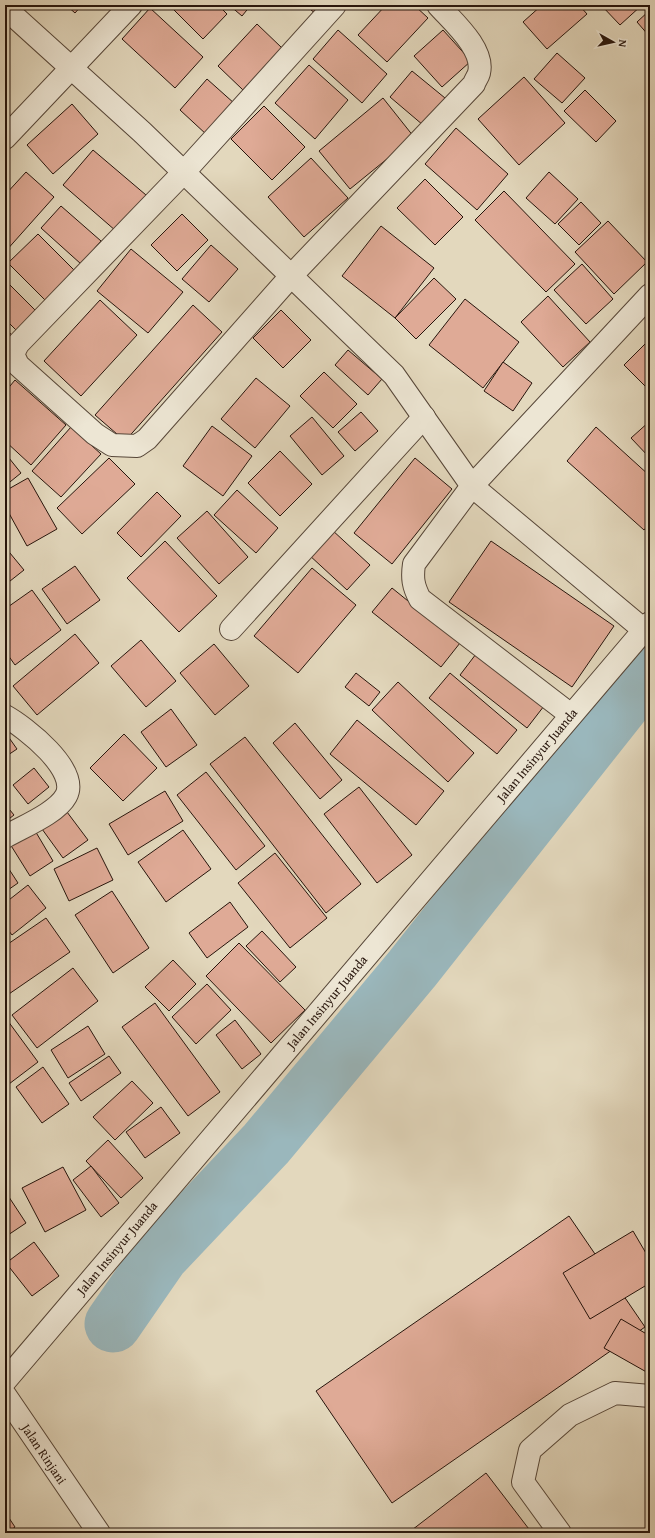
<svg xmlns="http://www.w3.org/2000/svg" width="655" height="1538" viewBox="0 0 655 1538" font-family="'Gentium Book Plus',serif">
<rect width="100%" height="100%" fill="#e3d8bd"/>
<filter id="stains"><feTurbulence type="fractalNoise" baseFrequency=".005" numOctaves="4"/><feColorMatrix values="0 0 0 0 .2 0 0 0 0 .09 0 0 0 0 .02 0 0 0 .5 -.17"/></filter>
<radialGradient id="worn" r=".72"><stop offset=".6" stop-color="#630" stop-opacity="0"/><stop offset="1" stop-color="#630" stop-opacity=".3"/></radialGradient>
<g fill="none" stroke-linecap="round" stroke-linejoin="round">
<path stroke="#9ab7bc" stroke-width="57" d="M113,1324L160,1256L266,1144L412,969L650,668"/>
</g>
<g fill="#dfaa96" stroke="#27150c">
<path d="M66,5H82L75,13Z"/>
<path d="M169,5H218L227,14L203,39Z"/>
<path d="M229,5H251L242,16Z"/>
<path d="M305,5H323L316,14Z"/>
<path d="M386,5H414L428,18L387,62L358,35Z"/>
<path d="M542,5H579L587,14L547,49L523,22Z"/>
<path d="M601,5H642L620,25Z"/>
<path d="M150,8L203,57L175,88L122,39Z"/>
<path d="M650,10V37L637,22Z"/>
<path d="M257,24L282,48L243,90L218,66Z"/>
<path d="M338,30L387,74L362,103L313,59Z"/>
<path d="M443,30L471,61L442,87L414,56Z"/>
<path d="M557,53L585,78L562,103L534,79Z"/>
<path d="M309,65L348,100L315,139L275,103Z"/>
<path d="M412,71L445,98L423,125L390,97Z"/>
<path d="M524,77L565,123L519,165L478,119Z"/>
<path d="M207,79L235,104L207,135L180,110Z"/>
<path d="M585,90L616,121L596,142L564,111Z"/>
<path d="M383,98L414,137L350,189L319,151Z"/>
<path d="M72,104L98,134L53,174L27,145Z"/>
<path d="M264,106L305,147L272,180L231,139Z"/>
<path d="M456,128L508,174L477,210L425,164Z"/>
<path d="M93,150L146,195L116,231L63,185Z"/>
<path d="M311,158L348,198L304,237L268,197Z"/>
<path d="M26,172L54,197L5,252V195Z"/>
<path d="M549,172L578,199L555,224L526,198Z"/>
<path d="M425,179L463,217L435,245L397,208Z"/>
<path d="M504,191L575,264L546,292L475,220Z"/>
<path d="M581,202L601,223L579,245L558,224Z"/>
<path d="M61,206L101,241L81,264L41,228Z"/>
<path d="M182,214L208,240L177,271L151,245Z"/>
<path d="M608,221L647,262L614,294L575,252Z"/>
<path d="M381,226L434,268L395,318L342,276Z"/>
<path d="M38,234L75,271L45,300L8,263Z"/>
<path d="M211,245L238,269L209,302L182,279Z"/>
<path d="M131,249L183,292L148,333L97,291Z"/>
<path d="M582,264L613,299L586,324L554,290Z"/>
<path d="M434,278L456,299L416,339L395,318Z"/>
<path d="M5,280L37,312L18,332L5,319Z"/>
<path d="M548,296L590,342L563,367L521,322Z"/>
<path d="M465,299L519,342L483,388L429,345Z"/>
<path d="M100,300L137,335L81,396L44,361Z"/>
<path d="M193,305L222,332L125,441L95,415Z"/>
<path d="M281,310L311,340L283,368L253,338Z"/>
<path d="M5,329L12,335L5,344Z"/>
<path d="M650,339V391L624,365Z"/>
<path d="M348,350L382,379L368,395L335,365Z"/>
<path d="M503,362L532,383L513,411L484,391Z"/>
<path d="M324,372L357,404L333,428L300,396Z"/>
<path d="M256,378L290,406L255,448L221,419Z"/>
<path d="M15,380L66,425L31,465L5,441V392Z"/>
<path d="M361,412L378,431L355,451L338,432Z"/>
<path d="M312,417L344,456L322,475L290,436Z"/>
<path d="M650,421V458L631,438Z"/>
<path d="M212,426L252,456L223,496L183,466Z"/>
<path d="M71,427L101,454L61,497L32,471Z"/>
<path d="M596,427L650,476V523L644,530L567,461Z"/>
<path d="M280,451L312,484L280,516L248,483Z"/>
<path d="M5,453L21,473L5,486Z"/>
<path d="M109,458L135,484L82,534L57,508Z"/>
<path d="M415,458L452,489L392,564L354,533Z"/>
<path d="M28,478L57,529L27,546L5,506V491Z"/>
<path d="M237,490L278,528L256,553L214,515Z"/>
<path d="M157,492L181,516L141,557L117,533Z"/>
<path d="M207,511L248,557L219,584L177,538Z"/>
<path d="M331,529L370,565L347,590L308,554Z"/>
<path d="M165,541L217,596L179,632L127,578Z"/>
<path d="M491,541L614,626L572,687L449,602Z"/>
<path d="M5,547L24,570L5,585Z"/>
<path d="M75,566L100,600L67,624L42,589Z"/>
<path d="M312,568L356,605L298,673L254,636Z"/>
<path d="M392,588L460,643L441,667L372,612Z"/>
<path d="M32,590L61,630L15,665L5,651V609Z"/>
<path d="M75,634L99,663L37,715L13,686Z"/>
<path d="M141,640L176,681L146,707L111,666Z"/>
<path d="M214,644L249,686L215,715L180,673Z"/>
<path d="M476,654L544,706L527,728L460,675Z"/>
<path d="M356,673L380,692L369,706L345,687Z"/>
<path d="M450,673L517,730L497,754L429,698Z"/>
<path d="M398,682L474,753L448,782L372,710Z"/>
<path d="M171,709L197,745L166,767L141,732Z"/>
<path d="M357,720L444,791L416,825L330,754Z"/>
<path d="M295,723L342,780L320,799L273,743Z"/>
<path d="M5,732L17,749L5,757Z"/>
<path d="M124,734L157,768L123,801L90,768Z"/>
<path d="M245,737L361,884L326,913L210,764Z"/>
<path d="M34,768L49,787L28,804L13,785Z"/>
<path d="M206,772L265,846L236,870L177,795Z"/>
<path d="M359,787L412,855L377,883L324,814Z"/>
<path d="M165,791L183,821L128,855L109,824Z"/>
<path d="M5,804L14,815L5,822Z"/>
<path d="M67,812L88,840L63,858L42,829Z"/>
<path d="M34,829L53,861L30,876L10,844Z"/>
<path d="M183,830L211,869L166,902L138,862Z"/>
<path d="M97,848L113,880L69,901L54,869Z"/>
<path d="M275,853L327,918L290,948L238,883Z"/>
<path d="M5,863L18,883L5,892Z"/>
<path d="M28,885L46,908L12,935L5,926V903Z"/>
<path d="M112,891L149,948L113,973L75,915Z"/>
<path d="M230,902L248,927L207,958L189,933Z"/>
<path d="M46,918L70,952L6,996L5,946Z"/>
<path d="M262,931L296,967L280,982L246,946Z"/>
<path d="M239,943L305,1010L271,1043L206,976Z"/>
<path d="M173,960L196,984L169,1011L145,987Z"/>
<path d="M73,968L98,1001L37,1048L12,1015Z"/>
<path d="M207,984L231,1010L196,1044L172,1017Z"/>
<path d="M155,1003L220,1092L188,1116L122,1027Z"/>
<path d="M5,1017L38,1062L5,1087Z"/>
<path d="M235,1020L261,1054L242,1069L216,1035Z"/>
<path d="M88,1026L105,1054L68,1078L51,1050Z"/>
<path d="M109,1056L121,1073L81,1101L69,1083Z"/>
<path d="M43,1067L69,1104L42,1123L16,1087Z"/>
<path d="M132,1081L153,1103L115,1140L93,1117Z"/>
<path d="M161,1107L180,1133L145,1158L126,1132Z"/>
<path d="M108,1140L143,1178L121,1198L86,1161Z"/>
<path d="M91,1166L119,1203L101,1217L73,1180Z"/>
<path d="M63,1167L86,1210L45,1232L22,1188Z"/>
<path d="M5,1191L26,1223L5,1237Z"/>
<path d="M569,1216L645,1327L392,1503L316,1391Z"/>
<path d="M633,1231L650,1260V1283L590,1319L563,1273Z"/>
<path d="M34,1242L59,1276L32,1296L6,1263Z"/>
<path d="M621,1319L650,1336V1374L604,1348Z"/>
<path d="M486,1473L532,1533H408Z"/>
<path d="M5,1512L15,1527L7,1533H5Z"/>
</g>
<g fill="none" stroke-linecap="round" stroke-linejoin="round">
<defs>
<g id="minor">
<path d="M335,5L184,172L18,344L13,354L18,365L95,434L112,445L137,446L147,439L291,276L474,84C475,80 478,77 479,73C485,49 452,21 438,5"/>
<path d="M5,8L142,132L394,375L472,486L644,630"/>
<path d="M5,138L131,5"/>
<path d="M231,629L424,417"/>
<path d="M571,715L420,599C413,586 412,578 414,564L472,486L650,295"/>
<path d="M5,716C25,727 80,770 66,796C57,813 22,827 5,837"/>
<path d="M5,1381L650,623"/>
<path d="M5,1395L99,1533"/>
<path d="M560,1533L523,1482L530,1450L570,1415L615,1393L650,1396"/>
</g>
</defs>
<use href="#minor" stroke="#564638" stroke-width="24"/>
<use href="#minor" stroke="#ede6d4" stroke-width="22"/>
</g>
<g text-anchor="middle" dominant-baseline="central" stroke-width="3.5" stroke-linejoin="round" paint-order="stroke">
<g font-size="13" fill="#27150c" stroke="#ede6d4">
<text transform="translate(537 755) rotate(-50)">Jalan Insinyur Juanda</text>
<text transform="translate(327 1002) rotate(-50)">Jalan Insinyur Juanda</text>
<text transform="translate(117 1248) rotate(-50)">Jalan Insinyur Juanda</text>
<text transform="translate(44 1454) rotate(56)">Jalan Rinjani</text>
</g>
</g>
<rect width="655" height="1538" fill="none" stroke="#e3d8bd" stroke-width="20"/>
<rect x="6" y="6" width="643" height="1526" fill="none" stroke="#27150c" stroke-width="2"/>
<rect x="10" y="10" width="635" height="1518" fill="none" stroke="#27150c"/>
<g transform="translate(613 42) rotate(98)" stroke="#ede6d4" stroke-width="3" paint-order="stroke">
<path d="M0-3L7 15L0 10L-7 15Z" fill="#27150c"/>
<text y="-6" font-size="11" font-weight="bold" text-anchor="middle" fill="#27150c">N</text>
</g>
<rect width="100%" height="100%" filter="url(#stains)"/>
<rect width="100%" height="100%" fill="url(#worn)"/>
</svg>
